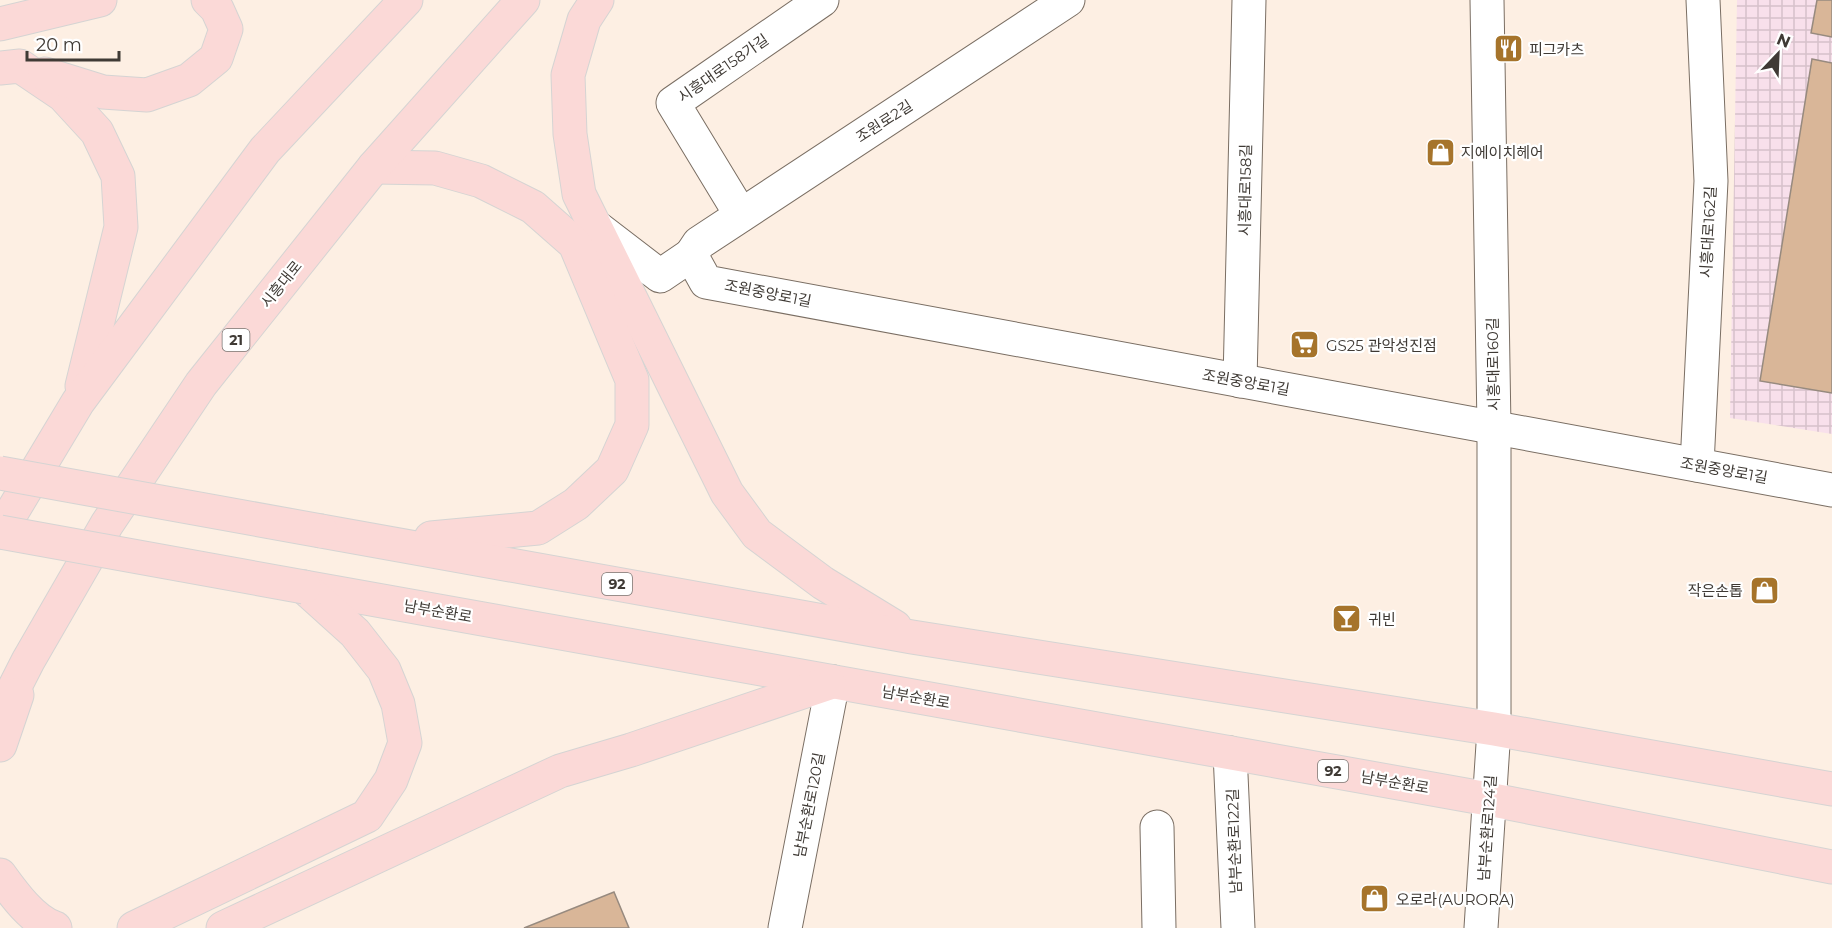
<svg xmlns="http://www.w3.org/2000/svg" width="1832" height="928" viewBox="0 0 1832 928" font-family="Montserrat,'Noto Sans KR',sans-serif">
<defs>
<pattern id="industrial-grid" width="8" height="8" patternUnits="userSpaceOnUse" patternTransform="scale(1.5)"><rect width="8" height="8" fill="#f8e0eb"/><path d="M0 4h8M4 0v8" fill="none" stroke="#d6c1ca"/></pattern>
</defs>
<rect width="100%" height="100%" fill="#fdefe3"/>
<path fill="url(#industrial-grid)" d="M1737,0H1832V434L1730,418Z"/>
<g fill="#d9b698" stroke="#978a7f" stroke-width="1.5">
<path d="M1817,0H1832V37L1811,33Z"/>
<path d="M1812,59L1832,63V393L1760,381Z"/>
<path d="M614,892L629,928H524Z"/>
</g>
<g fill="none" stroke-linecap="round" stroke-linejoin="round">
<defs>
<g id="minor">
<path d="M1068,0L699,243L691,255L706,282L1832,490"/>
<path d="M741,215L673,103L822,0"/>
<path d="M595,226L660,276L691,255"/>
<path d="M1240,381L1249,0"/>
<path d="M1697,465L1711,181L1703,0"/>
<path d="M1230,753L1238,928"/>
<path d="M1157,827L1159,928"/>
<path d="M785,928L833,682"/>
<path d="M1481,928L1494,729V427L1487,0"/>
</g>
<g id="major">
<path d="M597,0L584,20L568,75L570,134L579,194L727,493L757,534L823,583L895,627"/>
<path d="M0,24L100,0"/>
<path d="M0,68L20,66L63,95L97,132L118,176L121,227L82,386"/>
<path d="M45,74L103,92L147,95L189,80L216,58L226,29L217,9L208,0"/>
<path d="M374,167L435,168L481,181L533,207L575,244L632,380V425L612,470L576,504L538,528L431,538"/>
<path d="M321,531L912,637L1494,729L1832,789"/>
<path d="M0,532L78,402L265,150L406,0"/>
<path d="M304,587L1488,799L1832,867"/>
<path d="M0,716L28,661L107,524L201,384L374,167L523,0"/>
<path d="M0,745L17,695"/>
<path d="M0,875C13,893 33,921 55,928"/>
<path d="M134,928L367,816L391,780L405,743L398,704L384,670L355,633L304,587"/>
<path d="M223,928L560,771L631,750L829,683"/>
</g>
</defs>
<use href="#minor" stroke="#7a6e63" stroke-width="35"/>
<use href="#major" stroke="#d5d4d3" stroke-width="35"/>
<use href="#minor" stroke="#fff" stroke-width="33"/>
<use href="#major" stroke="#fbd9d7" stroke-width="33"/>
<defs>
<g id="major-bridge">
<path d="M0,473L321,531"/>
<path d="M0,532L304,587"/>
</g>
</defs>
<use href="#major-bridge" stroke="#d5d4d3" stroke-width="35" stroke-linecap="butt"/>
<use href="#major-bridge" stroke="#fbd9d7" stroke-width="33"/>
</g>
<defs>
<symbol id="restaurant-square" viewBox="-11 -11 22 22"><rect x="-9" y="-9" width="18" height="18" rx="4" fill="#a6742b" stroke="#fff"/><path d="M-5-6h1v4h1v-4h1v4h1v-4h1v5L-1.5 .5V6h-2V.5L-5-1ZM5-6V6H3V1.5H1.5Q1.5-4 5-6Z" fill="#fff"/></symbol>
<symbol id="shop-square" viewBox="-11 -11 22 22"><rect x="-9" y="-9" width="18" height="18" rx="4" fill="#a6742b" stroke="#fff"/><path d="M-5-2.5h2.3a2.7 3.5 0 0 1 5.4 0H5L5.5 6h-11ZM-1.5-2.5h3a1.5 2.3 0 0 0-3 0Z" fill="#fff"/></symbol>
<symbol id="supermarket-square" viewBox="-11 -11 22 22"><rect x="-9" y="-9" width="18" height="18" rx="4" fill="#a6742b" stroke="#fff"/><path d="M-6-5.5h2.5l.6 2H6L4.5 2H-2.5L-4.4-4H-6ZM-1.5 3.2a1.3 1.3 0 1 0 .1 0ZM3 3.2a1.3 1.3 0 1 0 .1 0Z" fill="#fff"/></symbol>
<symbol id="bar-square" viewBox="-11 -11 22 22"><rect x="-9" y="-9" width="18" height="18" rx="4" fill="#a6742b" stroke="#fff"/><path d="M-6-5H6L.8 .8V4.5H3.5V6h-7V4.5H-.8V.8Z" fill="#fff"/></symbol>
</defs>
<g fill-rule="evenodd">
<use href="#restaurant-square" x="1492" y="32" width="33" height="33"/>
<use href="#shop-square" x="1424" y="136" width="33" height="33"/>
<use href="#supermarket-square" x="1288" y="328" width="33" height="33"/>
<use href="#shop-square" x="1748" y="574" width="33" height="33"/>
<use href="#bar-square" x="1330" y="602" width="33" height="33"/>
<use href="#shop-square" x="1358" y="882" width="33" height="33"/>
</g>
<g text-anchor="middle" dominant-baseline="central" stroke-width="4.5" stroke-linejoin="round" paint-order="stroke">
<g fill="#fff" stroke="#797572" stroke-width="1.5">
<rect x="222.5" y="329" width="27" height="22" rx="4.5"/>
<rect x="602" y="573" width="30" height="22" rx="4.5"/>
<rect x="1318" y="760" width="30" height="22" rx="4.5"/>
</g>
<g font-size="14" font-weight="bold" fill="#3f3a35">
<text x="236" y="340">21</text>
<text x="617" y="584">92</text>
<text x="1333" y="771">92</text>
</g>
<g font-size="15" fill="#3f3a35" stroke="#fff" text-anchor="start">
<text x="1529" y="49">피그카츠</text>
<text x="1461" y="152">지에이치헤어</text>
<text x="1326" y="345">GS25 관악성진점</text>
<text x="1743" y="590" text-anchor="end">작은손톱</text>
<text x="1368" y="619">귀빈</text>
<text x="1396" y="899">오로라(AURORA)</text>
</g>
<g font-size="15" fill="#3f3a35" stroke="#fff">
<text transform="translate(723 68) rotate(-35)">시흥대로158가길</text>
<text transform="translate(884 121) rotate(-33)">조원로2길</text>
<text transform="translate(1245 190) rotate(-89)">시흥대로158길</text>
<text transform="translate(1708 232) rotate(-87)">시흥대로162길</text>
<text transform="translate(281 284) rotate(-51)">시흥대로</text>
<text transform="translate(768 293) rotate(11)">조원중앙로1길</text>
<text transform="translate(1493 364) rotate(-91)">시흥대로160길</text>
<text transform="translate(1246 382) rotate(10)">조원중앙로1길</text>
<text transform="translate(1724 470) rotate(10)">조원중앙로1길</text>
<text transform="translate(438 611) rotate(10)">남부순환로</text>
<text transform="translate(916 697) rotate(10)">남부순환로</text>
<text transform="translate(1395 782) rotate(10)">남부순환로</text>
<text transform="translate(809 805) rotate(-79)">남부순환로120길</text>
<text transform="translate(1487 828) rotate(-86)">남부순환로124길</text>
<text transform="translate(1234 841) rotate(-92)">남부순환로122길</text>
</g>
</g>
<g transform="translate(1778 54) rotate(23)" stroke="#ffffff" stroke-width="4.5" paint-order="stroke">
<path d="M0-4.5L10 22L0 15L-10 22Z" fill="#3f3a35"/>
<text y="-9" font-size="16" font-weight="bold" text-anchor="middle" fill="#3f3a35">N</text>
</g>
<path d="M27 51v9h92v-9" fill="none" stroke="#3f3a35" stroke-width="3"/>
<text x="36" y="51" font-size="18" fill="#3f3a35" stroke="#ffffff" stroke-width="4.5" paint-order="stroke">20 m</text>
</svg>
